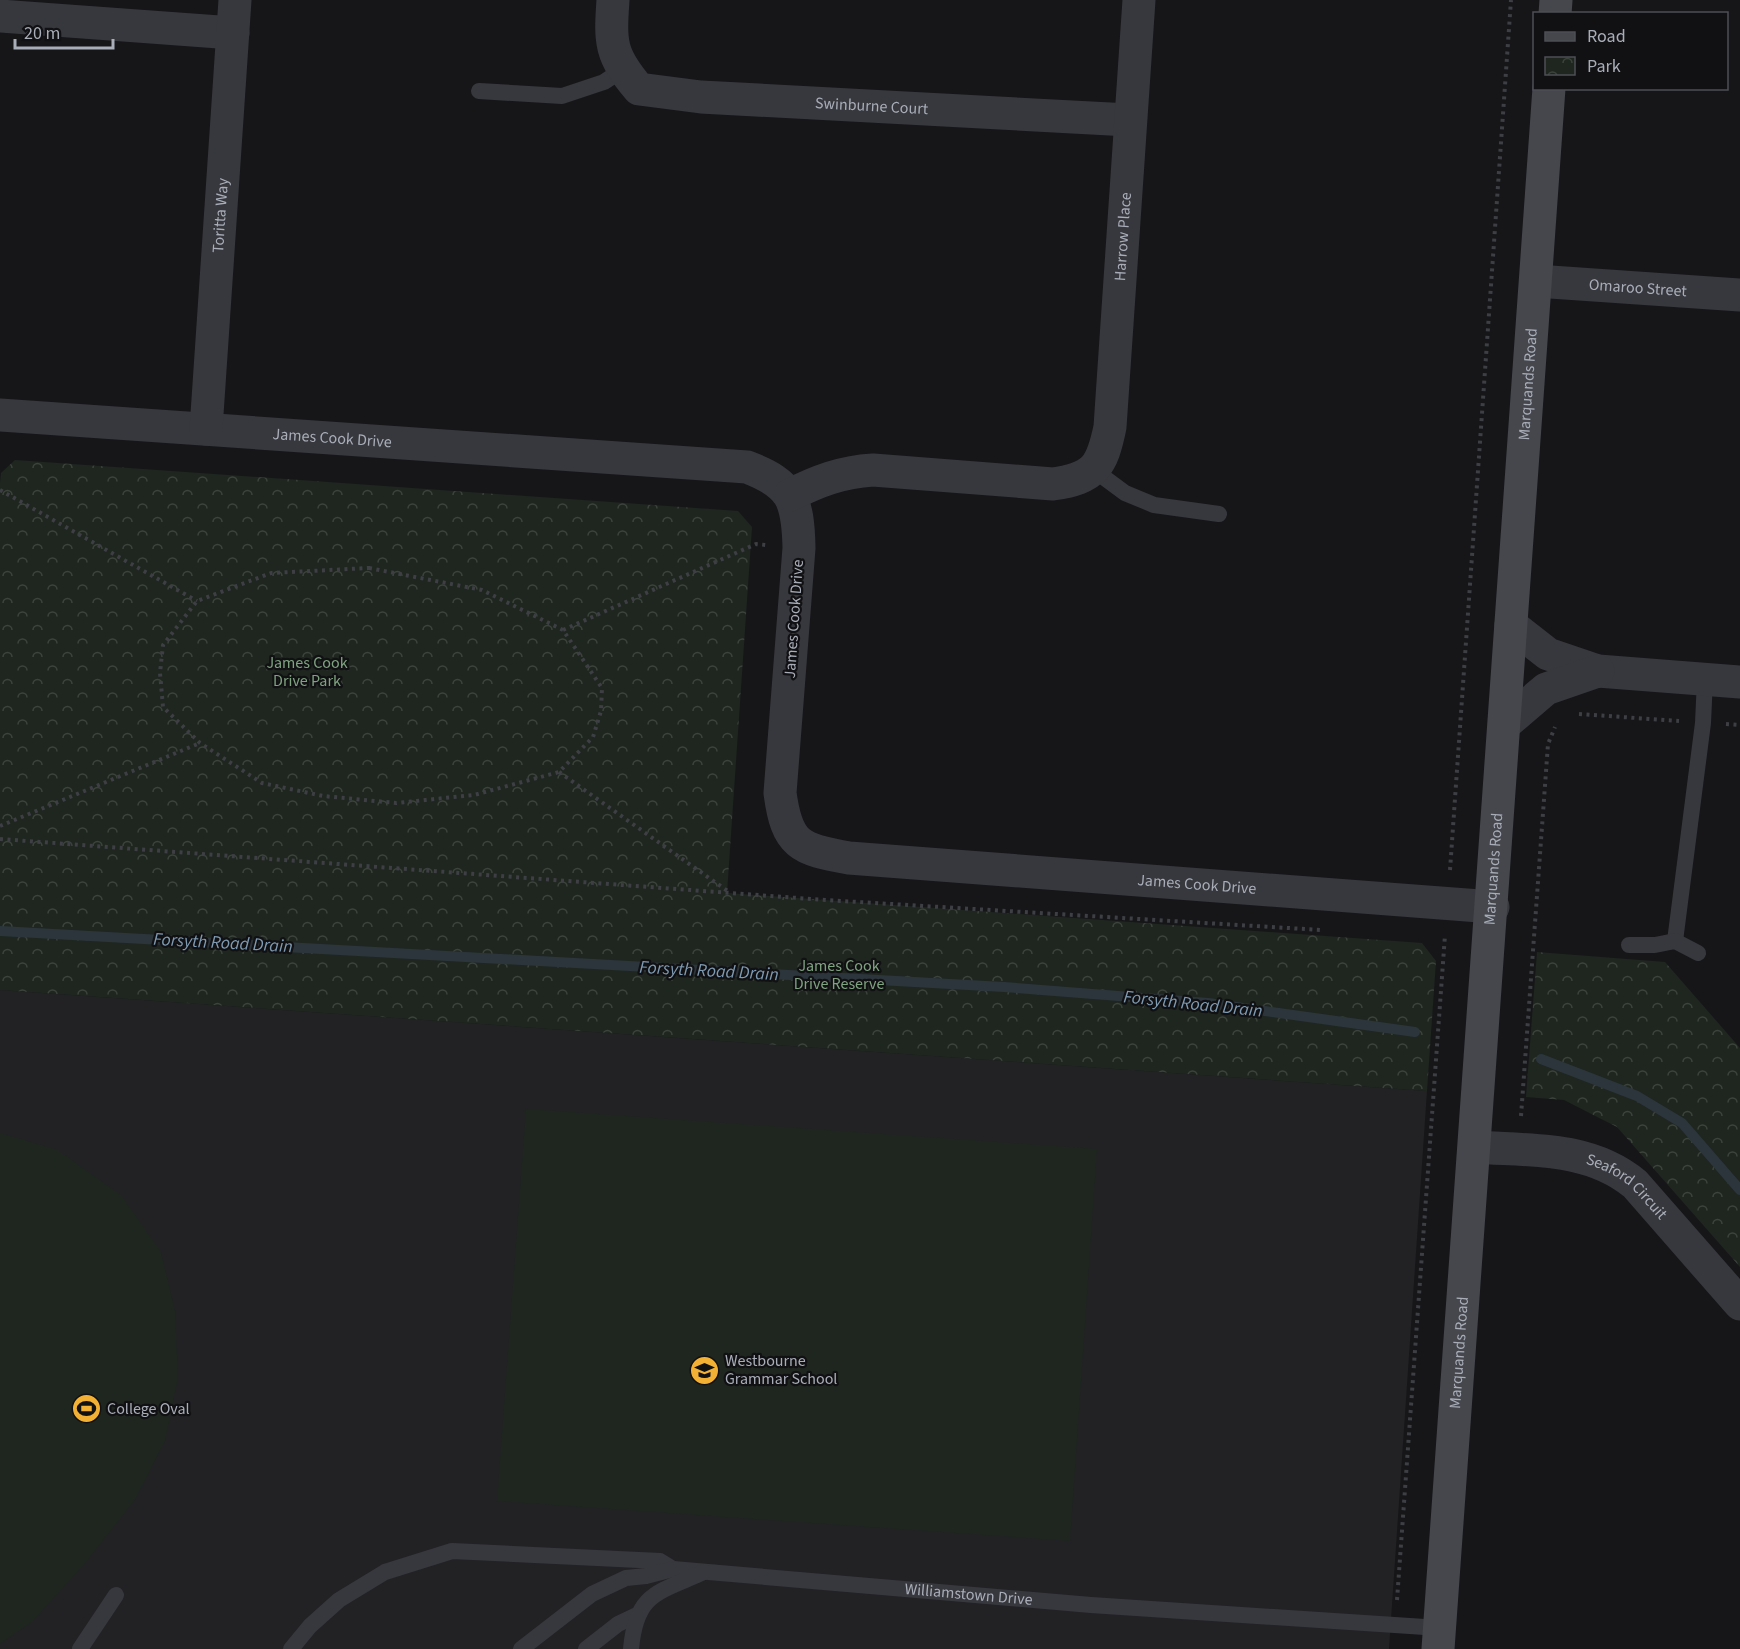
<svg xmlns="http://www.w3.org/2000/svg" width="1740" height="1649" viewBox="0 0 1740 1649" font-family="'Source Sans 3',sans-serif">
<defs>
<pattern id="park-crowns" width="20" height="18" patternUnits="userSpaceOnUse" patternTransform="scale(1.5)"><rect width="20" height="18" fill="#1e261f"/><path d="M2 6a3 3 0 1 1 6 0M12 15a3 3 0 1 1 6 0" fill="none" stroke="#3c433d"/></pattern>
</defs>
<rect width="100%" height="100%" fill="#161618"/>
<path fill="#222225" d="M0,990L1427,1091L1389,1649H0Z"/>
<g fill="url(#park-crowns)">
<path d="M15,460L738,511L752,527L727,893L1422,943L1436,961L1427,1091L0,990V483L1,473Z"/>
<path d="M1537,952L1665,962L1740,1048V1267L1617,1127L1564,1100L1526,1097Z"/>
</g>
<g fill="#1e261f">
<path d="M526,1109L1097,1149L1070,1541L497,1501Z"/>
<path d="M0,1133L58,1150L122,1196L161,1252L175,1311L178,1378L165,1441L135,1500L83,1566L32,1622L0,1644Z"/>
</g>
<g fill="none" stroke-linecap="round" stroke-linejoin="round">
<g stroke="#2c353c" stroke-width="10">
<path d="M0,931L1004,987L1208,1003L1415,1032"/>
<path d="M1541,1059L1637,1096L1682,1123L1740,1190"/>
</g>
<g stroke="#3d3f44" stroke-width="4" stroke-dasharray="3 4.5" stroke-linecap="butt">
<path d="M0,490L197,601"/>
<path d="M369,568L482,590L563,630L602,688L601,711L593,737L559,772L474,795L396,803L323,796L262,783L200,743L163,707L160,673L163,645L197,601L271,573Z"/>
<path d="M563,630L756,544L766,545"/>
<path d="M1579,714L1679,721"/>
<path d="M1726,724L1740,725"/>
<path d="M559,772L729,892"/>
<path d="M0,826L200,743"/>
<path d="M0,839L825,900L1321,930"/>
<path d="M1450,870L1511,0"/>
<path d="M1521,1116L1548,744L1555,727"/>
<path d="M1397,1600L1445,935"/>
</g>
<g stroke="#37383d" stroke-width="16">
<path d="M479,91L562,96L604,82L622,70"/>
<path d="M1094,470L1125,493L1154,505L1219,514"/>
<path d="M1675,941L1703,723L1705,679"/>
<path d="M1629,945H1655L1675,941L1698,953"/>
<path d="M80,1649L116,1595"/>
<path d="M291,1649L310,1626L339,1600L385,1572L452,1551L660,1561L673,1569"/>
<path id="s1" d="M521,1649L592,1594L626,1578L646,1576L673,1569L1091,1605L1440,1628"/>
<path d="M586,1649L618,1624L637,1615"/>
<path d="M631,1649C636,1593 657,1593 704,1572"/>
</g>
<g stroke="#37383d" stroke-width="33">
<path id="s2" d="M613,0C610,43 610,55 639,89L701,97L1129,120"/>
<path d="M0,16L233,33"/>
<path id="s3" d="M1536,281L1740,295"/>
<path id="s4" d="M0,415L747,467C792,484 798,500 799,548L780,793C787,845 799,849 849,858L1493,907"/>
<path id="s5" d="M206,429L235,0"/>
<path id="s6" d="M790,495C818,481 841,472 873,470L1053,484C1095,478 1102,466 1110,427L1139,0"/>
<path d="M1511,625L1548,654L1598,671L1740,682"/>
<path d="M1505,724L1546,689L1598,671"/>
<path id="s7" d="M1475,1147C1531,1151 1589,1146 1635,1184L1740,1304"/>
</g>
<g stroke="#45474d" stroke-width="33">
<path d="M1555,14L1556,0"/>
<path id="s8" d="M1438,1649L1549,88"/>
</g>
</g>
<defs>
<symbol id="school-disc" viewBox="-11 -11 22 22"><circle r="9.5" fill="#f2b134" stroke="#111113"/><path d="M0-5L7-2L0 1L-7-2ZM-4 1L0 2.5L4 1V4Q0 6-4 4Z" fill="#111"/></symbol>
<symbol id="stadium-disc" viewBox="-11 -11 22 22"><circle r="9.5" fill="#f2b134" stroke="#111113"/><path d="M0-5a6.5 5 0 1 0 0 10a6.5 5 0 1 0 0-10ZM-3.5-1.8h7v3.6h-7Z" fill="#111"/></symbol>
</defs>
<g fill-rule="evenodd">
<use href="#school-disc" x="688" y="1354" width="33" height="33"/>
<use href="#stadium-disc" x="70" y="1392" width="33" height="33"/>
</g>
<g text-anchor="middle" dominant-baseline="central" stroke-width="4.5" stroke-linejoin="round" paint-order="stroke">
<g font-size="16" fill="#a8adb8" stroke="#111113">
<text stroke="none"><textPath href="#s2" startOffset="330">Swinburne Court</textPath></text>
<text stroke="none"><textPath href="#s5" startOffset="214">Toritta Way</textPath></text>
<text stroke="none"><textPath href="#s6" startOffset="548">Harrow Place</textPath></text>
<text stroke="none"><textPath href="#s3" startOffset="102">Omaroo Street</textPath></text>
<text stroke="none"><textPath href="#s8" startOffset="1268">Marquands Road</textPath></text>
<text stroke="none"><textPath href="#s4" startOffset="333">James Cook Drive</textPath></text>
<text transform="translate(794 619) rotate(-86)">James Cook Drive</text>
<text stroke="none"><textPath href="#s8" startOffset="782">Marquands Road</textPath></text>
<text stroke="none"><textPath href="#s4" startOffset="1556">James Cook Drive</textPath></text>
<text stroke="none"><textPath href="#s7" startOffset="162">Seaford Circuit</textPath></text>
<text stroke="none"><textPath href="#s8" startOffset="297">Marquands Road</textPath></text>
<text stroke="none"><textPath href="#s1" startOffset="472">Williamstown Drive</textPath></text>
</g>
<g font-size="16" fill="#7fa381" stroke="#111113">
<text x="307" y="663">James Cook<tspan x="307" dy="18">Drive Park</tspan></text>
<text x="839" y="966">James Cook<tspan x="839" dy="18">Drive Reserve</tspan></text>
</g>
<g font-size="16" fill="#a8adb8" stroke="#111113" text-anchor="start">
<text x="725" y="1361">Westbourne<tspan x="725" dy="18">Grammar School</tspan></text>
<text x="107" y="1409">College Oval</text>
</g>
<g font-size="18" font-style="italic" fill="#7f9bb3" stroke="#111113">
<text transform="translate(223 943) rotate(3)">Forsyth Road Drain</text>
<text transform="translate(709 971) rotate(3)">Forsyth Road Drain</text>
<text transform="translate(1193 1004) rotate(6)">Forsyth Road Drain</text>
</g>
</g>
<rect x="1533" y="12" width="195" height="78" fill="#111113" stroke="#4d4f55" stroke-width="1.5"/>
<rect x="1545" y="32" width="30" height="9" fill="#45474d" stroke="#4d4f55" stroke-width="1.5"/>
<text x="1587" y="42" font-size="18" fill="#a8adb8">Road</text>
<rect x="1545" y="57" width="30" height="18" fill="url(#park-crowns)" stroke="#4d4f55" stroke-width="1.5"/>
<text x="1587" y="72" font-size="18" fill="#a8adb8">Park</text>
<path d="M15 39v9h98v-9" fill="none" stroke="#a8adb8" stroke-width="3"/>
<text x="24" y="39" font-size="18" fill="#a8adb8" stroke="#111113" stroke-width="4.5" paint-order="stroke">20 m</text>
</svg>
